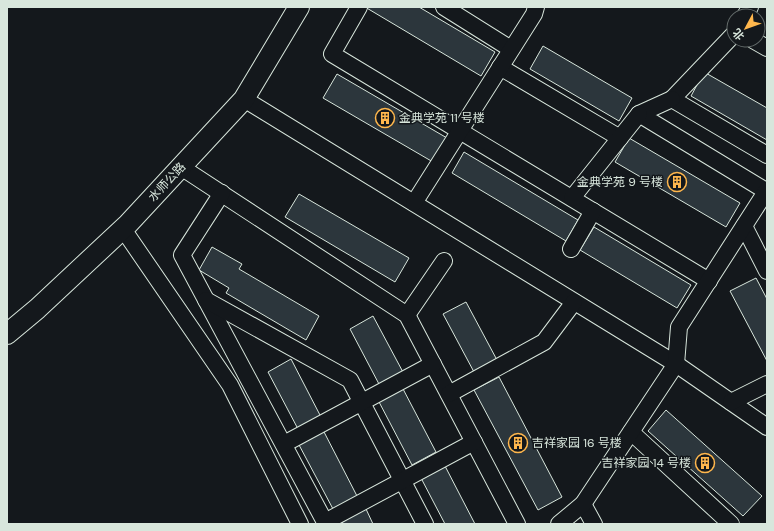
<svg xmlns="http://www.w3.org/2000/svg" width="774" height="531" viewBox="0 0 774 531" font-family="'DM Sans','Noto Sans SC',sans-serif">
<rect width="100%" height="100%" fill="#14181c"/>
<g fill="#2c363c" stroke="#d8e6dc">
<path d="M365,7H419L495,52L481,76Z"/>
<path d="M543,46L632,98L619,121L530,69Z"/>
<path d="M704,72L767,108V140L691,96Z"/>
<path d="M337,74L447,138L433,162L323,98Z"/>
<path d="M629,138L740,203L726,227L615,162Z"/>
<path d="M464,152L578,220L566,241L452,173Z"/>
<path d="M299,194L409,258L395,282L285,217Z"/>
<path d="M594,227L691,285L677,308L580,250Z"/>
<path d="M212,247L242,264L239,269L319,316L306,340L226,293L229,288L199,270Z"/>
<path d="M756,278L767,299V361L730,291Z"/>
<path d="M466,302L497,360L474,372L443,314Z"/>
<path d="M373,316L404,374L380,386L350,329Z"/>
<path d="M291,359L321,417L298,429L268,372Z"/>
<path d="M499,377L562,497L538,510L474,390Z"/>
<path d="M402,387L436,452L412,465L378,400Z"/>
<path d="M666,410L762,496L743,516L648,431Z"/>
<path d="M323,430L357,496L333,509L298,443Z"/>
<path d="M445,466L475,524H445L421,478Z"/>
<path d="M366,509L373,524H343L341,521Z"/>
</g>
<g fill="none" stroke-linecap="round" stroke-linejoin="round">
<defs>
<g id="minor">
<path d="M359,7L332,54L709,281"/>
<path d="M444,7L511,49"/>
<path d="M745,16L750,7"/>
<path d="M734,34L672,99L767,155"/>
<path d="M753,40L767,48"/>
<path d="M500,67L620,138"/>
<path d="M244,99L676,364L767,427"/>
<path d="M672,99L639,114L766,191"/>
<path d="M181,167L407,315L517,524"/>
<path d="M222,193L182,255L326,524"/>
<path d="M572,198L639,114"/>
<path d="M414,203L534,14L536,7"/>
<path d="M744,226L767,271"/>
<path d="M123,229L230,385L300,524"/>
<path d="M571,249L593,211"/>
<path d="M206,300L350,380L425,524"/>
<path d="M407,315L444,261"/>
<path d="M449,394L544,342L574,302"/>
<path d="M731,402L767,384"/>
<path d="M631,432L731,524"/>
<path d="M284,444L433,364"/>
<path d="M583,504L594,524"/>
<path d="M325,522L474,442"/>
<path d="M559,524L583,504L676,364L679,327L767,190"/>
</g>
<path id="major" d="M7,334L37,309L128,224L244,99L299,7"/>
</defs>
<use href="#minor" stroke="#d8e6dc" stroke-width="18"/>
<use href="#major" stroke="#d8e6dc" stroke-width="22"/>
<use href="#minor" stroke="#14181c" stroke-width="16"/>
<use href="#major" stroke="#14181c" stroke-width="20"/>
</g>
<defs>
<symbol id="building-ring" viewBox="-11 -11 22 22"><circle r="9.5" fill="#14181c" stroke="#ffb74d" stroke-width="1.5"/><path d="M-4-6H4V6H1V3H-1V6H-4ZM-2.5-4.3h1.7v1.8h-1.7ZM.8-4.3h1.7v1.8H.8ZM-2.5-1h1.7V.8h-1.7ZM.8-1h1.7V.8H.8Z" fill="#ffb74d"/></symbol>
</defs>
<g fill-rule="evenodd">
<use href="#building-ring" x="374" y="107" width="22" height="22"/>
<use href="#building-ring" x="666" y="171" width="22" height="22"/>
<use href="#building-ring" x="507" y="432" width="22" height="22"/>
<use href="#building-ring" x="694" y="452" width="22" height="22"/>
</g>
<g text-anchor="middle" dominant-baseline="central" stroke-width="3" stroke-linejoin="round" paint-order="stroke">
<g font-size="12" fill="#d8e6dc" stroke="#14181c" text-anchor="start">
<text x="399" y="118">金典学苑 11 号楼</text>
<text x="663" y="182" text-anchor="end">金典学苑 9 号楼</text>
<text x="532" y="443">吉祥家园 16 号楼</text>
<text x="691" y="463" text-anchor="end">吉祥家园 14 号楼</text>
</g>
<g font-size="12" fill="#d8e6dc" stroke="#14181c">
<text transform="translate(167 182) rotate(-47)">水师公路</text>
</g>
</g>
<rect width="774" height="531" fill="none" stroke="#d8e6dc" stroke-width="16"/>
<g transform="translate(746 28) rotate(229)"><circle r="19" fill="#14181c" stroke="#626a69"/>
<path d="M0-3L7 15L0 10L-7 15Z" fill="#ffb74d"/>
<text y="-6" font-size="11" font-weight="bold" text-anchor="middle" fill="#d8e6dc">北</text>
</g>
</svg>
